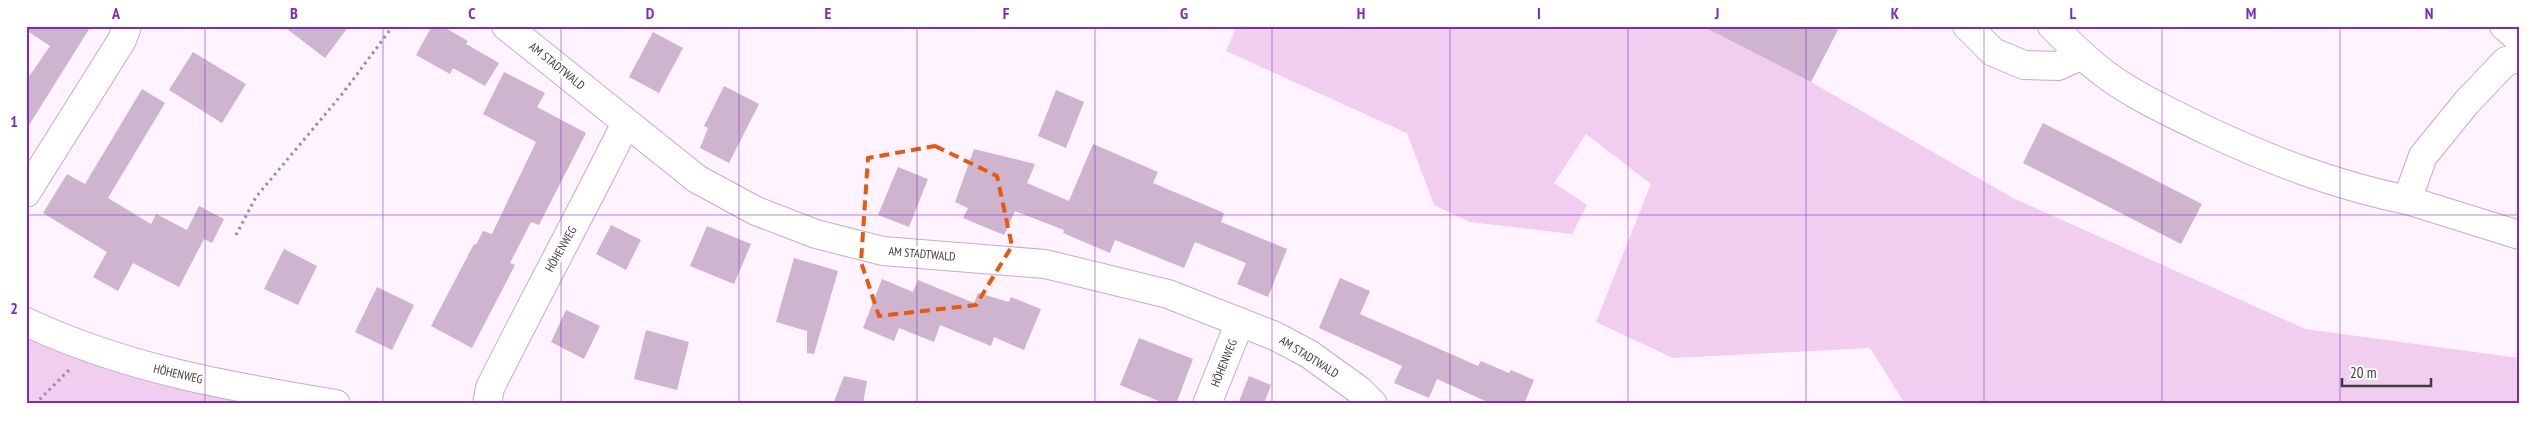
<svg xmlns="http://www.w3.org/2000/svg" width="2545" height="430" font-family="'PT Sans Narrow',sans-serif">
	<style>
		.green { fill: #f1cdf0 }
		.building { fill: #ceb4ce }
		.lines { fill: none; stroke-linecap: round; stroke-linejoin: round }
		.minor-casing { stroke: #c7acc6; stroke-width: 30 }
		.path { stroke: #988d98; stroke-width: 3; stroke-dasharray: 2.5 4; stroke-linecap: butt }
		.minor { stroke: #fff; stroke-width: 28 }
		.marked { fill: none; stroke: #e8590c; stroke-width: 4; stroke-dasharray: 10 6; stroke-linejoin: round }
		.grid { fill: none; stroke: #7b2cbf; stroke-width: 1; stroke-opacity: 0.55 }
		.labels { text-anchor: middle; stroke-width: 4.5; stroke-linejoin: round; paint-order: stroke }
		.street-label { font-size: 12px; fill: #433943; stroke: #fff }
		.neatline { fill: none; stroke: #7b2cbf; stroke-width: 2 }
		.grid-label { font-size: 16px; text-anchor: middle; font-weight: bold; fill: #7b2cbf }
	</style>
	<rect width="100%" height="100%" fill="#fef3fe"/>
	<g class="green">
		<path d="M1237,26H1702L1811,82L2013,198L2305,329L2519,358V404H1905L1870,348L1673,358L1596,322L1651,184L1586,134L1554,183L1587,205L1572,234L1470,222L1434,205L1407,133L1226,51Z"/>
		<path d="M26,322L336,404H26Z"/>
	</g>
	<g class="building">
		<path d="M26,26H91L26,130V81L50,46L26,30Z"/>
		<path d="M283,26H349L325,58Z"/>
		<path d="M432,26H442L468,41L466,44L499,63L485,86L453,68L450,74L416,55Z"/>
		<path d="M1702,26H1840L1811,82Z"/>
		<path d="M653,32L683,48L659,93L629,77Z"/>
		<path d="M193,52L246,84L222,123L169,90Z"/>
		<path d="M504,72L545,93L537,107L586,133L539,225L531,222L510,263L515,265L472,348L431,326L474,244L476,245L483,231L492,234L536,142L483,114Z"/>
		<path d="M724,86L759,104L729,163L700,148L708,128L704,126Z"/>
		<path d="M142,89L165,103L108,198L151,224L156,214L187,230L199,206L224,219L212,243L204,239L179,287L133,263L118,291L93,277L107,252L43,213L67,174L85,184Z"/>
		<path d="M1056,90L1084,102L1066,148L1038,136Z"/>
		<path d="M2043,123L2202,204L2181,244L2023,163Z"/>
		<path d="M1093,144L1158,172L1153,183L1224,213L1221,222L1287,249L1268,297L1237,284L1246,263L1195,242L1184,268L1115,240L1110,253L1063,233L1064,230L1015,211L1004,235L963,218L968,208L955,202L974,149L1035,164L1027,183L1069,201Z"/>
		<path d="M898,167L928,179L909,227L878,215Z"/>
		<path d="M611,225L641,240L626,270L596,254Z"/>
		<path d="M707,226L751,244L734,284L690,266Z"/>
		<path d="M284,249L317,266L298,305L264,289Z"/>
		<path d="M794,258L838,271L814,354L807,353V331L776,322Z"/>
		<path d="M1340,278L1370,291L1360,314L1478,366L1481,361L1509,373L1511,370L1534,380L1524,404H1492L1437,379L1429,398L1394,383L1402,366L1319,328Z"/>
		<path d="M882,279L913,292L918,280L974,303L978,293L1009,302L1011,297L1041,309L1024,350L994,337L991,346L940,325L934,342L899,328L894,341L863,328Z"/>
		<path d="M377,287L414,305L392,350L355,332Z"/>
		<path d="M566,310L600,326L584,359L551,342Z"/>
		<path d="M646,330L689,342L677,390L634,379Z"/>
		<path d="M1139,338L1193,359L1176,404H1166L1120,385Z"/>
		<path d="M844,376L867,381L863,404H833Z"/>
		<path d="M1249,376L1271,385L1264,404H1238Z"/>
	</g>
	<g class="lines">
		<defs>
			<g id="minor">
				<path d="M506,26L697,179L756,211L816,234L883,251L1045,264L1168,294L1275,336L1309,354L1359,390L1373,404"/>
				<path d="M1967,26L1993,52L2024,65L2058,66L2082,55"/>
				<path d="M2052,26C2070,44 2088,62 2109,77C2138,98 2174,114 2206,130C2272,161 2335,185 2407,200L2423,156L2467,102L2506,61L2519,58"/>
				<path d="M2504,26L2519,39"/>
				<path d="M26,193L122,40L127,26"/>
				<path d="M2407,200L2519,235"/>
				<path d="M26,322C127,369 227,386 336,404"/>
				<path d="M487,404L490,388C534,299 582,212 626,123"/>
				<path d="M1207,404L1240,322"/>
			</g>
		</defs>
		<use href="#minor" class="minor-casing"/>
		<g class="path">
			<path d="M236,235L256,197L343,93L393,26"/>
			<path d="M35,404L69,370"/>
		</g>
		<use href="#minor" class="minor"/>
	</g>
	<path class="marked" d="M935,146L997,176L1012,246L976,305L879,316L861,262L868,158Z"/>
	<path class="grid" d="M205,26V404M383,26V404M561,26V404M739,26V404M917,26V404M1095,26V404M1272,26V404M1450,26V404M1628,26V404M1806,26V404M1984,26V404M2162,26V404M2340,26V404M26,215H2519"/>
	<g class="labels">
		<g class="street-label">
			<text transform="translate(557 66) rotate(39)" y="4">AM STADTWALD</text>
			<text transform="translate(561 249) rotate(-60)" y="4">HÖHENWEG</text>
			<text transform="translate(922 254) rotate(5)" y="4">AM STADTWALD</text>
			<text transform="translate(1309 357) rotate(32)" y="4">AM STADTWALD</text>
			<text transform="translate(1224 363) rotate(-68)" y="4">HÖHENWEG</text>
			<text transform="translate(178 374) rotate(13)" y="4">HÖHENWEG</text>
		</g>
	</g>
	<rect width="2545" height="430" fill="none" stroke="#ffffff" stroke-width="55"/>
	<path d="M2342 378v8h89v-8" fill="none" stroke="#433943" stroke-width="2.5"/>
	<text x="2350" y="378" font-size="15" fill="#433943" stroke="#ffffff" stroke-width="4" paint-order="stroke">20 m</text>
	<rect x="28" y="28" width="2490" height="374" class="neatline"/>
	<g class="grid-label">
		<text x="116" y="19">A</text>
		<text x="294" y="19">B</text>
		<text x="472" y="19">C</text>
		<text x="650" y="19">D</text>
		<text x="828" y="19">E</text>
		<text x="1006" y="19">F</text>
		<text x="1184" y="19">G</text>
		<text x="1361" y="19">H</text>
		<text x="1539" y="19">I</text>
		<text x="1717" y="19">J</text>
		<text x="1895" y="19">K</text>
		<text x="2073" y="19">L</text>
		<text x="2251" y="19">M</text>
		<text x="2429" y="19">N</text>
		<text x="14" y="127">1</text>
		<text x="14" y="314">2</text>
	</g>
</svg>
